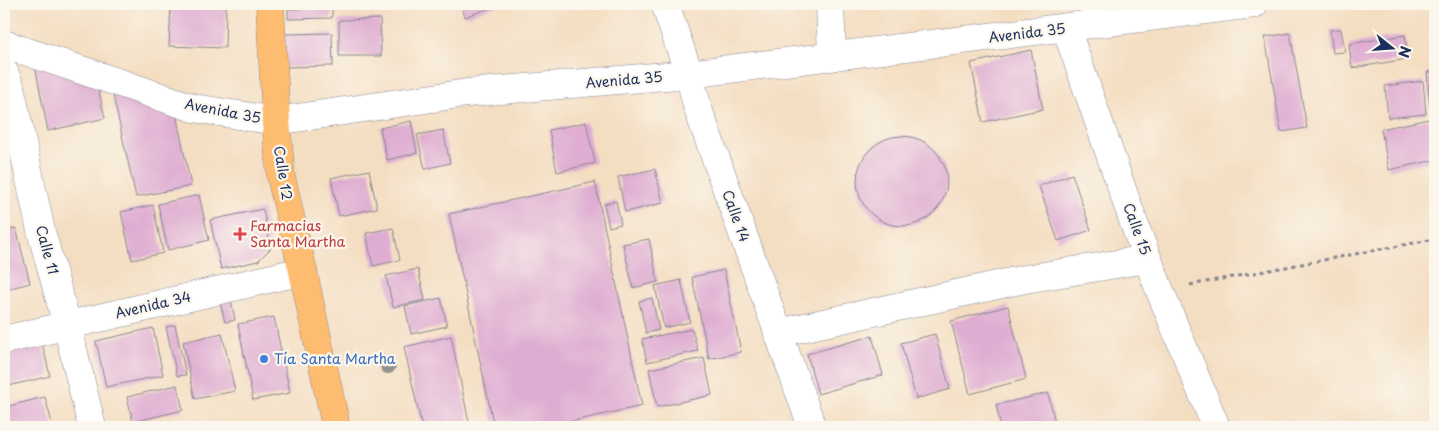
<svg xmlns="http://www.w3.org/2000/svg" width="1439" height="431" font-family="'Playpen Sans',sans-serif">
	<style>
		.building { fill: #dfadd2 }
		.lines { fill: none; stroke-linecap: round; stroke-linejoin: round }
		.minor-casing { stroke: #888690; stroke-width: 29 }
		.major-casing { stroke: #888690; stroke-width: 29 }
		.path { stroke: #888690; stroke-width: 3; stroke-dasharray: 4 4; stroke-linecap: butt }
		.minor { stroke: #fff; stroke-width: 28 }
		.major { stroke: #febc70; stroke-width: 28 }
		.tree { fill: #909490 }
		.health-dot { fill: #e0444e; stroke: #fbf7ec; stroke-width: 2 }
		.shop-dot { fill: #3f7fe0; stroke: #fbf7ec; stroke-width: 2 }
		.labels { text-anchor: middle; stroke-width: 4.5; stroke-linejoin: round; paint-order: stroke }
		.street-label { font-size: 14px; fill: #1b2f5e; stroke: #fbf7ec }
		.health-label { font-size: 14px; fill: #be3a42; stroke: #fbf7ec; text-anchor: start }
		.shop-label { font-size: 14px; fill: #366cbe; stroke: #fbf7ec; text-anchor: start }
	</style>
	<rect width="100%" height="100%" fill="#fbf7ec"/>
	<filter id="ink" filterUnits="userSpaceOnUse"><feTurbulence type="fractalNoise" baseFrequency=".02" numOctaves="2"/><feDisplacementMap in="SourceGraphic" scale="10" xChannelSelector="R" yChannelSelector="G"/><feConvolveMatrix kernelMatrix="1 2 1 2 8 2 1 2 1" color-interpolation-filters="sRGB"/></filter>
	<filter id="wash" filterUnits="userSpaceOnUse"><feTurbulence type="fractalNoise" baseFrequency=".0096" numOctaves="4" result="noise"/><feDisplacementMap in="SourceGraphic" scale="20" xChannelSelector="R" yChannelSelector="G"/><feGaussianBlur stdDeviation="1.12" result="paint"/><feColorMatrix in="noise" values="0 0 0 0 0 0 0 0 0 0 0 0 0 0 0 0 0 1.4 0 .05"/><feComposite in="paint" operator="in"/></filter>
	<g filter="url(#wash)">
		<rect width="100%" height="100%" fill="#f4dec2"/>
		<g id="blocks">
			<g class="building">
				<path d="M171,4L226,6L225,48L169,46Z"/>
				<path d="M461,4H498L499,5L465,17Z"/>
				<path d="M332,8V18L288,19V9Z"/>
				<path d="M380,19L381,56H339V20Z"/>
				<path d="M1341,29L1345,52L1333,53L1330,30Z"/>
				<path d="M332,33L333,66L284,67V34Z"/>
				<path d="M1290,33L1307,128L1281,132L1265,37Z"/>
				<path d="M1405,35L1408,59L1352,68L1349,44Z"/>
				<path d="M1031,50L1043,109L983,122L971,63Z"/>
				<path d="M35,66L97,84L105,118L48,131Z"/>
				<path d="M1427,72H1435V106H1430Z"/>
				<path d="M1423,81L1426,114L1388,118L1385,86Z"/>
				<path d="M112,91L176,114L191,186L136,197Z"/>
				<path d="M1434,118L1435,160L1389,170L1381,129Z"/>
				<path d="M411,121L417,153L387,160L380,128Z"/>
				<path d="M586,122L595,163L557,172L549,130Z"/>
				<path d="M443,130L450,163L425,169L417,135Z"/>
				<circle cx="902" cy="181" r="45"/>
				<path d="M655,169L663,203L625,212L618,177Z"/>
				<path d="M369,170L377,208L339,216L331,178Z"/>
				<path d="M1072,174L1091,230L1058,241L1039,186Z"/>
				<path d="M595,182L642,406L546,427H494L449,214Z"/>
				<path d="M199,195L209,240L168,250L158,204Z"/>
				<path d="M616,201L621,224L609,227L604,204Z"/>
				<path d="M153,205L163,253L132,260L121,212Z"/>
				<path d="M263,209L271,248L258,261L221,269L210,220Z"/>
				<path d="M16,228L30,283L4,290V232Z"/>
				<path d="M393,228L400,260L373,266L366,233Z"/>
				<path d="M649,239L658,282L633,288L623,244Z"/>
				<path d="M418,269L425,300L393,307L386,276Z"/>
				<path d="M724,270L741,352L709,359L692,277Z"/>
				<path d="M681,280L690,322L664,328L655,286Z"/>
				<path d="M229,291L235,320L225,322L218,294Z"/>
				<path d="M441,298L447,326L411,334L405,306Z"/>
				<path d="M652,298L659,330L646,333L639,301Z"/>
				<path d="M1008,306L1026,379L970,394L951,321Z"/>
				<path d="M274,317L290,393L253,400L238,324Z"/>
				<path d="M175,325L186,375L177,376L166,327Z"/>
				<path d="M153,328L163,375L106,387L96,341Z"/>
				<path d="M692,329L698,351L647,362L642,339Z"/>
				<path d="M222,333L235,391L195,399L183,342Z"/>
				<path d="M40,334L50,376L4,387V343Z"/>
				<path d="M935,334L950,389L916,399L901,343Z"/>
				<path d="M451,336L470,427H422L404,347Z"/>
				<path d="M872,336L883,375L818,394L807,354Z"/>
				<path d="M704,358L712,395L657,407L649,369Z"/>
				<path d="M177,385L183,410L133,422L127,397Z"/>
				<path d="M1048,393L1056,427H1001L996,405Z"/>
				<path d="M45,397L53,427H10L5,407Z"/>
			</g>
		</g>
	</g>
	<g filter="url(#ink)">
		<use href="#blocks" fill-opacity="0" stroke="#888690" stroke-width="1"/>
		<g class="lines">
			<defs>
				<g id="minor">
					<path d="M665,4L689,74L698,109L812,427"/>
					<path d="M830,4L832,57"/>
					<path d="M1066,28L1136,229L1160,291L1216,427"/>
					<path d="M4,44L194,108L276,121L467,93L689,74L1254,4"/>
					<path d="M4,72L10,86L41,231L67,325L92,427"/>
					<path d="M778,333L1025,279L1147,259"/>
					<path d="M4,340L303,271"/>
				</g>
				<path id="major" d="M270,4L276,121L281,177L303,271L336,427"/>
			</defs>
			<use href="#minor" class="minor-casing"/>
			<use href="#major" class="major-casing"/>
			<path class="path" d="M1190,285L1435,239"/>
			<use href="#minor" class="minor"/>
			<use href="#major" class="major"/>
		</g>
		<circle class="tree" cx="388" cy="366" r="8"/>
	</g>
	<path class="health-dot" d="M237.5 226.5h5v5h5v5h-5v5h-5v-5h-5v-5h5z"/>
	<circle class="shop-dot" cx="264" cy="359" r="5"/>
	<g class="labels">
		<g class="street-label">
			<text transform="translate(1027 33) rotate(-7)" y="5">Avenida 35</text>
			<text transform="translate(624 80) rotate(-5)" y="5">Avenida 35</text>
			<text transform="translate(223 111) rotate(11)" y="5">Avenida 35</text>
			<text transform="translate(283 173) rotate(81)" y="5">Calle 12</text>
			<text transform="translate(736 216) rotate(70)" y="5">Calle 14</text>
			<text transform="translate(1137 229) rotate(70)" y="5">Calle 15</text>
			<text transform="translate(47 250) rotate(75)" y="5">Calle 11</text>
			<text transform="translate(153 305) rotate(-13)" y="5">Avenida 34</text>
		</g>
		<g class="health-label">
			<text x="250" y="231">Farmacias<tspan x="250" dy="16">Santa Martha</tspan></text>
		</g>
		<g class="shop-label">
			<text x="274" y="364">Tía Santa Martha</text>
		</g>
	</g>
	<rect width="1439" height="431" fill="none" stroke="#fbf7ec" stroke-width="20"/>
	<g transform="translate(1392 48) rotate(107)" stroke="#fbf7ec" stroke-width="4" paint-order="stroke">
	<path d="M0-4L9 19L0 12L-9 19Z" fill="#1b2f5e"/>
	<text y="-8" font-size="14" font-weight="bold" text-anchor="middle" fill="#1b2f5e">N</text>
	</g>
</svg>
